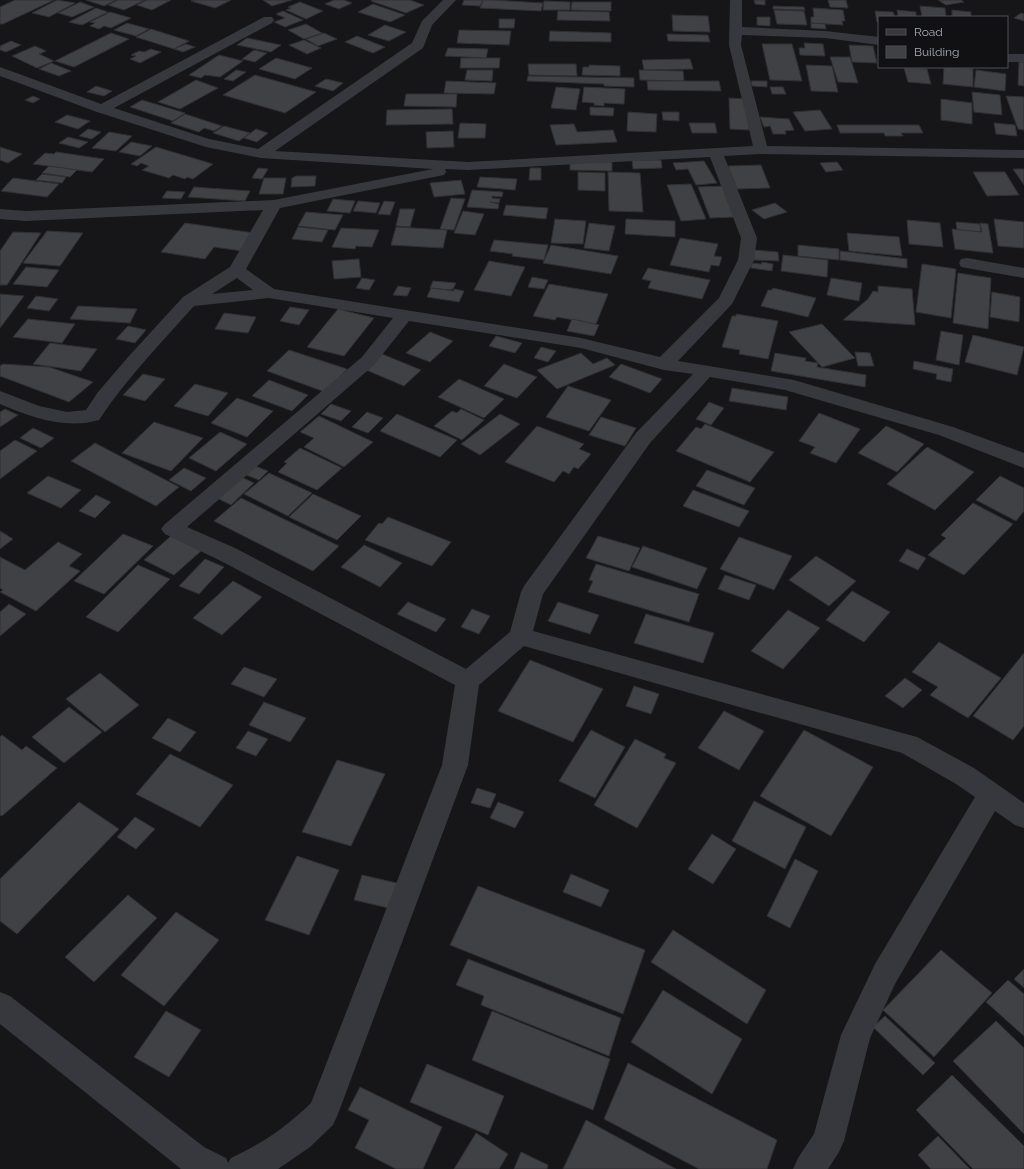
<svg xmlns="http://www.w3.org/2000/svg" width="1024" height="1169" font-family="Raleway,sans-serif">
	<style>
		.building { fill: #404145; stroke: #303034 }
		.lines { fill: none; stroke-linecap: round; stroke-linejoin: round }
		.street { fill: #37383d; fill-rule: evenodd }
	</style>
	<rect width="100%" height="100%" fill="#161618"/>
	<g class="building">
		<path d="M15,0H54L3,24H0V7Z"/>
		<path d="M57,0L75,3L49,17L32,13Z"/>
		<path d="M86,0H116L104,6Z"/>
		<path d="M118,0H145L124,10L108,5Z"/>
		<path d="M147,0H171L152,10L137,5Z"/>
		<path d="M194,0H231L215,8L191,1Z"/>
		<path d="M263,0H292L272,6Z"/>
		<path d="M334,0H344L352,3L339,9L325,4Z"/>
		<path d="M372,0H410L424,5L406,13L371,1Z"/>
		<path d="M464,0H483L480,6L462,5Z"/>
		<path d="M483,0H493L543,3L541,11L480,8Z"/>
		<path d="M754,0H765V5L755,4Z"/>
		<path d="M828,0H846L848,8L830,7Z"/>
		<path d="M938,0H961L964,2L946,5Z"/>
		<path d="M544,1L570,2V10H543Z"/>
		<path d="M80,2L94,7L72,17L58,13Z"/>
		<path d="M300,2L323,11L306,19L286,10L291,8L288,7Z"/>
		<path d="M572,2H611V11L571,10Z"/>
		<path d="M373,4L405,15L390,22L358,12Z"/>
		<path d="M773,6L804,7L805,10L773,9Z"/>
		<path d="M920,6L945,8L946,17H922Z"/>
		<path d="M96,8L108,12L82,25L69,22Z"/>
		<path d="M813,8L843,10L845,21H842L843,25L811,23V17H814Z"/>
		<path d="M774,10L804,11L807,25L777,24Z"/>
		<path d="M897,10L916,12V17H898Z"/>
		<path d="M952,10L971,12V17H952Z"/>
		<path d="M283,11L303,20L285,27L274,22L285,18L276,14Z"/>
		<path d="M558,11L609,12L610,21L557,20Z"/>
		<path d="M875,11L893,12L895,17H879V22H877Z"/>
		<path d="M110,12L131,18L111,28L104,26L99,29L90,26L95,23L90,22Z"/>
		<path d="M1021,13L1024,14V21L1014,18Z"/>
		<path d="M672,15L708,16L710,32L673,31Z"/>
		<path d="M757,17H770V26L757,25Z"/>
		<path d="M499,19H515L514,28H499Z"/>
		<path d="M127,23L149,29L136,36L114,30Z"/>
		<path d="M811,23L825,24L826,29L811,28Z"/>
		<path d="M306,24L322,33L304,39L288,30Z"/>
		<path d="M385,25L406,32L389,41L368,35Z"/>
		<path d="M151,29L189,41L174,49L136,37Z"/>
		<path d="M459,30L511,31L509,45L457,43Z"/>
		<path d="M550,31L611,33V42L549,41Z"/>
		<path d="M111,33L129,39L74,67L55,61Z"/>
		<path d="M324,33L337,39L318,46L306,39Z"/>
		<path d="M667,34L708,35L710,42L668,41Z"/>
		<path d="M357,36L385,47L373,53L345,42Z"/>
		<path d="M247,38L281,45L271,52L237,45Z"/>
		<path d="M304,40L321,48L307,54L289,45Z"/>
		<path d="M11,41L21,45L6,52L0,50V46Z"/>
		<path d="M804,43L823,44L825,56L800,55L799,48H805Z"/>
		<path d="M186,44L195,47L183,52L174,49Z"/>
		<path d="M762,44H792L802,81L770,80Z"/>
		<path d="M849,45L873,46L877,63L852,62Z"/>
		<path d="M35,46L46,51L39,54L54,61L37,68L12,56Z"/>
		<path d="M448,48L488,49L486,58L445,56Z"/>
		<path d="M151,49L161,52L140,63L130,59L136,56L131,55L139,51L144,52Z"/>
		<path d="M254,50L267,53L255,62L242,59Z"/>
		<path d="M219,55L243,61L220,77L205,75L201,78L189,75Z"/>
		<path d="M830,57H850L858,83L838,82Z"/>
		<path d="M276,58L312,68L295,79L259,69Z"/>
		<path d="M461,58H500L499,68H460Z"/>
		<path d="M690,59L693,69L644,70L642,60Z"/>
		<path d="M1019,62H1024V86L1018,85Z"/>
		<path d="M51,63L71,71L59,76L39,69Z"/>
		<path d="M528,64H576L577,76L529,75Z"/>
		<path d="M589,65L620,66V76L582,75L583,67H589Z"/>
		<path d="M806,65L832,66L838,92L811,91Z"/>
		<path d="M944,67L973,69V87L943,84Z"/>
		<path d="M904,68L927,69L931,84L908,82Z"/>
		<path d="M236,70L246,72L233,81L224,79Z"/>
		<path d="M467,70H493L492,81L465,80Z"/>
		<path d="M639,70L683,71L684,81L640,80Z"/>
		<path d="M976,70L1006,74L1005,91L974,87Z"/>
		<path d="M255,75L316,92L285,113L223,95Z"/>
		<path d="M528,76L634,78V87L604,86V84L527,81Z"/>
		<path d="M326,79L343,83L333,91L315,86Z"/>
		<path d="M196,80L218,88L180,109L158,102Z"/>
		<path d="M446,81L496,83L494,94L444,93Z"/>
		<path d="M647,81H719L721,91L648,90Z"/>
		<path d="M751,81H767V87L752,86Z"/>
		<path d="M96,86L112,91L104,96L87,92Z"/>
		<path d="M556,87L580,89L576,110L551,108Z"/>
		<path d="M584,87L625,89L624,104L604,103V106L594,105V103L582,102Z"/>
		<path d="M770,87H783L786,94H772Z"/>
		<path d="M972,92L1000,95L1002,115L974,112Z"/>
		<path d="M406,94H457L456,107L404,106Z"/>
		<path d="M33,96L40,99L33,103L25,100Z"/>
		<path d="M1006,96L1024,97V130L1018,129Z"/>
		<path d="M729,98L747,99L749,130L730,129Z"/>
		<path d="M941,99L972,103V124L941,120Z"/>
		<path d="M142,100L185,113L173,121L130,107Z"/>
		<path d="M590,107L614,108L613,116L590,115Z"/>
		<path d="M452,109L453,124L386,125L387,110Z"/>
		<path d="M820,110L832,129L805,131L793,112Z"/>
		<path d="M628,112L657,114L656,132L627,131Z"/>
		<path d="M662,112H679V121L663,120Z"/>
		<path d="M185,114L222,126L214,131L204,128L199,132L171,123Z"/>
		<path d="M67,115L90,121L78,129L55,122Z"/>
		<path d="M760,117L789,119L794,130L785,131L786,134H773L770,126L764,127Z"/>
		<path d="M460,123L486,124L485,138H458Z"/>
		<path d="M689,123H715L717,133H692Z"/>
		<path d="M994,123L1015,125L1017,136L996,134Z"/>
		<path d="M574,124L577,132L613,130L617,142L556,145L550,125Z"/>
		<path d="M837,125H919L923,133H901L903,136H885L884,133H840Z"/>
		<path d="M224,126L250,133L239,141L213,133Z"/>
		<path d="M88,129L101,132L92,139L79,136Z"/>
		<path d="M256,129L268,133L257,142L244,138Z"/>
		<path d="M453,131L454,147L427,148L426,132Z"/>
		<path d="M109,132L132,136L116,151L92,148Z"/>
		<path d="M68,137L88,142L79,148L59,143Z"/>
		<path d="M131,142L152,146L140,156L119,152Z"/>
		<path d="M0,147L22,154L8,163L0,160Z"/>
		<path d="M156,147L213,164L193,179L187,177L185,179L173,175L169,178L142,170L149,166L141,163L137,166L131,164Z"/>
		<path d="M56,152L104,159L92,172L33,164L45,153L54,154Z"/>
		<path d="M632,160H661L662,168L633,169Z"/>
		<path d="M570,161L612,162V171L570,170Z"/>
		<path d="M704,161L717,183L696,185L688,169L676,170L673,163Z"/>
		<path d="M837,162L843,170L826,172L820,163Z"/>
		<path d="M761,165L770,188L737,189L728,166Z"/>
		<path d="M49,166L77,170L70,177L42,173Z"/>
		<path d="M258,168L268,169L262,179L252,178Z"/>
		<path d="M530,168H541V180H529Z"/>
		<path d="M1013,169H1024V185Z"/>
		<path d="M578,172L605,173V191L578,190Z"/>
		<path d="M608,172L640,173L643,212L609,211Z"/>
		<path d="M973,172H1005L1019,195L987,196Z"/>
		<path d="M42,174L66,177L62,183L36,180Z"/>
		<path d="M296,176H316L315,186L291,187L292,178Z"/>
		<path d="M480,177L517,179L515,190L477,187Z"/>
		<path d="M13,178L59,184L47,197L1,191Z"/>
		<path d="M264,178H286L283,194H259Z"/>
		<path d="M461,180L465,194L434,197L430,183Z"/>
		<path d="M691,184L706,219L681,221L667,185Z"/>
		<path d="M725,186L737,217L710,218L698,187Z"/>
		<path d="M194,187L250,191L245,201L188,197Z"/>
		<path d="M472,190L503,192L502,197L492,196V198L500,199L499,203L490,202L499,204L498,209L467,207Z"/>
		<path d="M167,191L185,192L181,199L162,198Z"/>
		<path d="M451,198L465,199L454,230L440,229Z"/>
		<path d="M333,199L355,201L350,213L327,211Z"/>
		<path d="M358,201L380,203L376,213L353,211Z"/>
		<path d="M384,201L395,202L390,215L378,214Z"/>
		<path d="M775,203L787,212L764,219L752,210Z"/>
		<path d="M506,205L548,208L546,219L503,215Z"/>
		<path d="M400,209H415L410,227L396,226Z"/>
		<path d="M463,211L484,214L475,235L454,233Z"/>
		<path d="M306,212L343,215L335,230L298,226Z"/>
		<path d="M555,219L586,221L583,244L551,243Z"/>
		<path d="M626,219L675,221V237L625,234Z"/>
		<path d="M994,219L1024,222V248L998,246Z"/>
		<path d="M907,220L940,223L943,247L909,244Z"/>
		<path d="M956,222L980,224L981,232L957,230Z"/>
		<path d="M185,223L254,233L242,251L214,247L205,259L161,252Z"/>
		<path d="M589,223L615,226L609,251L584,248Z"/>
		<path d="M980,223L988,224L993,253L955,249L952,229L982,232Z"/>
		<path d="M298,227L328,230L322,242L292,239Z"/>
		<path d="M396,227L447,230L443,248L391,245Z"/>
		<path d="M341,228L379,230L372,247L356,246L355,249L332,247Z"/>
		<path d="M47,231L83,233L60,266L23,263Z"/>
		<path d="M13,232L41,233L7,285H0V251Z"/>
		<path d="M847,233L899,237L902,256L849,251Z"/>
		<path d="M680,238L718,244L714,256L722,257L719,266L711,265L709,272L670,265Z"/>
		<path d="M494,240L548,245L544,260L512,256L513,254L490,251Z"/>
		<path d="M551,245L618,256L611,274L543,263Z"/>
		<path d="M798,245L839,249V260L798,256Z"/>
		<path d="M754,250L778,252L779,261L754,260Z"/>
		<path d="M840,251L907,259V268L840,260Z"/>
		<path d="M783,255L828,260L827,277L781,271Z"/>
		<path d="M359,259L361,277L334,279L332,261Z"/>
		<path d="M489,261L525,267L511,296L474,290Z"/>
		<path d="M762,262L773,264L772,271L751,268L752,263L761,264Z"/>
		<path d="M922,264L956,269L951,318L916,312Z"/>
		<path d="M26,267L59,270L47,287L13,284Z"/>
		<path d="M648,268L710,280L702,299L648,288L651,281L642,279Z"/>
		<path d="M958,273L991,278L988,329L953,323Z"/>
		<path d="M532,277L548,280L544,289L528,287Z"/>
		<path d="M362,278L375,280L369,290L356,288Z"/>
		<path d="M831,278L862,283L859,301L827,295Z"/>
		<path d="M433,281L456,283L453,289H451L450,290L430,288Z"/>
		<path d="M549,284L608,294L596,324L557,317L555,320L533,316Z"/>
		<path d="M398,286L411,288L407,296L393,295Z"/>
		<path d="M878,286L912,289L915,325L843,320L868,299L873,291L878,292Z"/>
		<path d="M431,288L454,291V289L464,291L459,302L427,297Z"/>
		<path d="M773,288L816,298L808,317L761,306L768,290H772Z"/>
		<path d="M992,292L1020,297L1019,322L990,317Z"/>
		<path d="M0,294L24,296L0,328Z"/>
		<path d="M36,296L58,299L49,311L27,308Z"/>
		<path d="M78,306L137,309L130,323L70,319Z"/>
		<path d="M290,307L309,310L299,325L280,321Z"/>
		<path d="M338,309L374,318L344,356L307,347Z"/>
		<path d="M224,313L256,317L248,333L215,329Z"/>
		<path d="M736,314L778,321L768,359L739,354L740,350L722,347L732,316H736Z"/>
		<path d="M28,319L75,324L62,343L13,337Z"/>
		<path d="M572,319L599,325L594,336L567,331Z"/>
		<path d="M822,324L855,358L822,367L789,332Z"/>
		<path d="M128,326L146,330L135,343L116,339Z"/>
		<path d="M941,331L963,335L959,365L936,360Z"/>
		<path d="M430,332L453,341L430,362L406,353Z"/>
		<path d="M973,335L1024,347L1017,375L965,362Z"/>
		<path d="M496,336L522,343L515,353L489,346Z"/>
		<path d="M50,343L97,349L81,371L33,364Z"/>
		<path d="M541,347L556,351L548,362L534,358Z"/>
		<path d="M289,350L347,369L325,392L267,371Z"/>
		<path d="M855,352L870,353L874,366H858Z"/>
		<path d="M581,353L593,364L607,358L615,365L557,389L537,370Z"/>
		<path d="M775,353L806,358L805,361L818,363L817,367L866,375L865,387L771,371Z"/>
		<path d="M382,354L421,370L404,386L364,369Z"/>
		<path d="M914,361L953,369L951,382L936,379L937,374L913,369Z"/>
		<path d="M3,364L49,367L93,382L69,402L0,376V366Z"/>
		<path d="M504,364L537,377L517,398L484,386Z"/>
		<path d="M621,364L662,379L650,393L609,377Z"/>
		<path d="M143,374L165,379L145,401L123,395Z"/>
		<path d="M459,379L504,399L484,418L438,397Z"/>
		<path d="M269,380L308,395L292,411L252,396Z"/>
		<path d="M195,384L228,393L208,416L174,406Z"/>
		<path d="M568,386L611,400L589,431L546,417Z"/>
		<path d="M732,388L788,397L786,410L729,401Z"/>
		<path d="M237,398L273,411L247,437L211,423Z"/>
		<path d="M709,402L724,408L711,425L696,419Z"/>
		<path d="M331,404L351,411L341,421L321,414Z"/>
		<path d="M5,409L18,415L0,427V412Z"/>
		<path d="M461,409L484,420L462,440L434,426L452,411L457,413Z"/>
		<path d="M367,412L383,418L368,433L352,427Z"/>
		<path d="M819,413L860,429L836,463L810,453L815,447L799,441Z"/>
		<path d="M397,414L457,440L440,457L380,431Z"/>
		<path d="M500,414L520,424L480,455L461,444Z"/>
		<path d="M319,416L373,442L344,467L304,447L314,438L300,432Z"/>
		<path d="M601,417L636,428L625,446L589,435Z"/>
		<path d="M154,422L203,438L171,471L122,453Z"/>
		<path d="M705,424L774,452L750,482L676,451L696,427L701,429Z"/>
		<path d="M537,426L584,444L579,449L591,454L578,469L574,467L569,474L563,471L554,482L505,462Z"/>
		<path d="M886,426L924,444L897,472L858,453Z"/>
		<path d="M33,428L54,438L41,448L20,438Z"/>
		<path d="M220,432L247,444L216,471L189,458Z"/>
		<path d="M15,440L37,451L0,479V451Z"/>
		<path d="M95,443L179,487L156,506L71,461Z"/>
		<path d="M927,447L974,472L935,510L887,484Z"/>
		<path d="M300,448L342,468L317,490L278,472L287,463L284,462Z"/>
		<path d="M250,464L268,471L259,480L241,473Z"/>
		<path d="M184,468L206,478L191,491L169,480Z"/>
		<path d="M707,470L755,488L744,505L696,486Z"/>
		<path d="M269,473L312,493L288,516L244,494Z"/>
		<path d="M237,475L254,483L231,505L213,496Z"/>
		<path d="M48,476L81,490L61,508L27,493Z"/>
		<path d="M1000,476L1024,488V511L1016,521L976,500Z"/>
		<path d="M693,490L749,511L739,527L683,506Z"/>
		<path d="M313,494L361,516L337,540L289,517Z"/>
		<path d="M96,495L111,502L95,518L79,511Z"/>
		<path d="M241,498L339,546L313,571L214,521Z"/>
		<path d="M973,503L1013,524L964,575L928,555L946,538L941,535Z"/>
		<path d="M388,517L451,542L432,566L365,540L379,523L382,524Z"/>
		<path d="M0,531L13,539L0,549Z"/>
		<path d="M123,534L153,546L104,594L74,581Z"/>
		<path d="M171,536L201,551L174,575L144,560Z"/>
		<path d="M598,536L640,548L629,571L586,558Z"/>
		<path d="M739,537L792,556L774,590L720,569Z"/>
		<path d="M58,542L82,554L69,566L80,571L36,611L0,592L3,590L0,588V557L25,570Z"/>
		<path d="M364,545L402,563L380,587L341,567Z"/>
		<path d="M643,546L707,568L697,589L632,567Z"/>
		<path d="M907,549L926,558L918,570L899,561Z"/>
		<path d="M816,556L856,581L829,606L789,580Z"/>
		<path d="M205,559L224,567L199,594L179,586Z"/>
		<path d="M596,564L699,594L689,622L588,592L593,581L589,580Z"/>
		<path d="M138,565L170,579L118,632L86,617Z"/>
		<path d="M725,575L756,585L749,600L718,589Z"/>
		<path d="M233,581L262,597L222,635L193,618Z"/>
		<path d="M852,591L890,612L864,642L826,620Z"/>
		<path d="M408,602L446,619L436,632L397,614Z"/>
		<path d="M558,602L599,615L590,634L548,621Z"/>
		<path d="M9,604L26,614L0,636V612Z"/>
		<path d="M472,609L490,616L479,634L461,627Z"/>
		<path d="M788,610L820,628L783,669L751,651Z"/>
		<path d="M646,614L714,633L703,663L634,643Z"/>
		<path d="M939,642L1001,678L968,718L930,695L938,687L912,672Z"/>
		<path d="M1024,653V726L1013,740L973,716Z"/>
		<path d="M530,660L603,689L573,742L498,711Z"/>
		<path d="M244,667L277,679L264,697L231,684Z"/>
		<path d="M100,673L139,705L105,732L66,699Z"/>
		<path d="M905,678L922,690L903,708L885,696Z"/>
		<path d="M634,686L659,694L651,714L626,706Z"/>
		<path d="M264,702L306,718L290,742L249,725Z"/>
		<path d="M69,707L102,732L64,763L32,737Z"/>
		<path d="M724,711L764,731L739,770L698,748Z"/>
		<path d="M168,718L196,732L180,752L152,738Z"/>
		<path d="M591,730L625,747L595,798L559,781Z"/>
		<path d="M804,730L873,767L831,836L760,796Z"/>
		<path d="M248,731L268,739L256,756L236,748Z"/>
		<path d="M2,735L22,750L26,746L57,768L2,816L0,815V737Z"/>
		<path d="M635,739L666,754L664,758L676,763L637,828L594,805Z"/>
		<path d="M170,754L233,785L200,827L136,794Z"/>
		<path d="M337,760L385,774L351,846L302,832Z"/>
		<path d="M477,788L496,794L490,808L471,803Z"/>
		<path d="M754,801L806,827L785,869L732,841Z"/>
		<path d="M79,802L119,829L17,934L0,921V879Z"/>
		<path d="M498,802L524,812L515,828L490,818Z"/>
		<path d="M135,817L155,829L136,849L117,837Z"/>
		<path d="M712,834L736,849L713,884L688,869Z"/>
		<path d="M297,856L339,870L309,935L265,920Z"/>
		<path d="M795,859L818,871L790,928L767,916Z"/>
		<path d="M571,874L609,890L601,907L563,892Z"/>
		<path d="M362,875L401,884L393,909L354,900Z"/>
		<path d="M478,886L645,950L623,1014L450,945Z"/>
		<path d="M128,895L157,918L94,982L65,957Z"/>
		<path d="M176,912L219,940L164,1006L121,975Z"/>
		<path d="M673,930L766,990L747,1024L651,962Z"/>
		<path d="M941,950L992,993L934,1057L883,1010Z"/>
		<path d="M468,959L621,1018L609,1056L481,1005L484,996L456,985Z"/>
		<path d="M1024,969V988L1014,979Z"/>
		<path d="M1008,980L1024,994V1036L986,1002Z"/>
		<path d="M663,990L742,1039L712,1094L631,1042Z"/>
		<path d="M166,1011L201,1030L169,1077L134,1057Z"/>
		<path d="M492,1011L610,1059L593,1110L472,1060Z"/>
		<path d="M885,1016L935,1063L923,1075L873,1027Z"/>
		<path d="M996,1021L1024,1048V1134L953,1061Z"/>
		<path d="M628,1063L777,1140L767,1169H699L604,1119Z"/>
		<path d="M427,1064L504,1096L488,1135L410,1102Z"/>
		<path d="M952,1075L1024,1146V1169H973L916,1110Z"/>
		<path d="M360,1087L442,1127L423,1169H396L355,1148L369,1120L348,1110Z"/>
		<path d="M586,1120L676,1169H563Z"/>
		<path d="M476,1133L508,1154L499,1169H454Z"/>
		<path d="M938,1136L970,1169H931L918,1155Z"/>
		<path d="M521,1152L548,1165L547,1169H514Z"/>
	</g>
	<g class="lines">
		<g class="street">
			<path d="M443,0H456L432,25L423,48L275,151L468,162L753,146L729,45L730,0H742V27L825,31L879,37V45L825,38L742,35L741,45L767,146L1024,150V158L761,154L724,156L757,238L754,260L732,304L678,361L794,380L953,427L1024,453V468L939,435L785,390L710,377L650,443L543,594L533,631L917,737L974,768L1024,803V828L1015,825L995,811L895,984L870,1038L844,1141L839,1152L828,1169H793L798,1158L814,1134L841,1035L875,964L975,797L956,784L902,753L524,646L479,685L468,765L338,1114L333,1125L310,1147L278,1169H181L0,1024V992L10,996L204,1147L226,1158L228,1163L231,1158C264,1142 284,1129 311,1103L442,765L455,685L219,560L165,534L161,529L165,524L362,357L393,318L269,298L194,306C161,343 126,379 99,420C65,430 31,417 0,404V391L39,406L67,412L86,410L98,392L129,356L183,297L230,267L263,210L26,221L0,219V209L26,211L274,200L433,169L261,158L206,147L97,112L0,76V67L101,104L264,17H272L274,20L272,23L114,108L209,139L258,149L412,43L422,21ZM710,157L741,238L738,260L719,298L660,357L581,338L274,289L246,269L280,208L439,176L444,175L446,172L445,169L468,170ZM237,278L253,290L212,294ZM409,321L581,348L664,370L693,374L636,433L524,586L521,592L510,632L466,669L235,548L187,527L374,365Z"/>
			<rect x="1007" y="54" width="17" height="8"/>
			<path d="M967,258L1024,268V278L961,267L959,263L961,259Z"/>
		</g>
	</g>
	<rect x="878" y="16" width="130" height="52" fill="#111113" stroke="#4d4f55"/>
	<rect x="886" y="29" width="20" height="6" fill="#37383d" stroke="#4d4f55"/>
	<text x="914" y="36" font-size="12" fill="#a8adb8">Road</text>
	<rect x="886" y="46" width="20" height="12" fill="#404145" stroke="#4d4f55"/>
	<text x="914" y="56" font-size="12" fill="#a8adb8">Building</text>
</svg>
